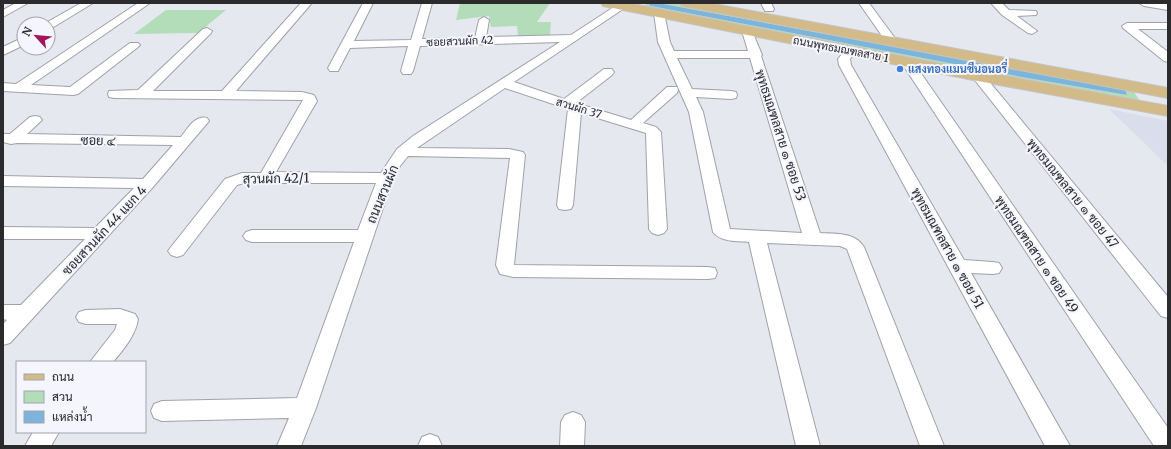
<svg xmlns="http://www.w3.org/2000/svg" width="1171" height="449" font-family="Merriweather,Sarabun,serif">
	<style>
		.built { fill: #daddec }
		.green { fill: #b2ddb8 }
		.water { fill: #7cb4dc }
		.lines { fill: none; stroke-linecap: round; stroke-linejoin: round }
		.minor-casing { stroke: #a0a1a9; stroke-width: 2 }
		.major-casing { stroke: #c4c4c4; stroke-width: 2 }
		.minor { fill: #fff; fill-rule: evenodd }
		.major { fill: #d2bb88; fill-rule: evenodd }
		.shop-dot { fill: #3f7fe0; stroke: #f4f5fd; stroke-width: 1.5 }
		.labels { text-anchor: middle; stroke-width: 4; stroke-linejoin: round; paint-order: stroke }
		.far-street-label { font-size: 11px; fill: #2b2b2e; stroke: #f4f5fd }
		.far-shop-label { font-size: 11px; font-weight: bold; fill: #366cbe; stroke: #f4f5fd; text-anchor: start }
		.street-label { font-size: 13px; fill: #2b2b2e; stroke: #f4f5fd }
	</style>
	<rect width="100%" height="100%" fill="#e6e8f0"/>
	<path class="built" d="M1109,109L1168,121V166Z"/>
	<g class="green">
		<path d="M460,3H550L537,22H551L550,35L518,37L517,26L491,27L489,16L456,20Z"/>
		<path d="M650,3L651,6L1027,78L1127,95L1125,89L658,3H675L1138,89L1134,92L1140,101L646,8L645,4Z"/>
		<path d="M166,10H226L198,33L134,34Z"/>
	</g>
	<path class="water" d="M650,3H658L1125,89L1127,95L1027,78L651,6L649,5Z"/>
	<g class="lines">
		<defs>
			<g id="minor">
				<path d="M16,3H28L3,17V10Z"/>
				<path d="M81,3H93L52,28L48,29V24H44Z"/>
				<path d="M138,3H150L31,85L70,87L130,43H138L140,45L138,47L78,94L73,95L3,91V83L16,84Z"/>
				<path d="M301,3L311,4L236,91L302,92L314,95L317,101L276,172L381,173L397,149L413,136L560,42L420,46L413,71L411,74H403L401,71L408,46L350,48L338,71H330L328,68L363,3H373L354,41L411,40L422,3H432L422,39L475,38L479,20L484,17L489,20L486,37L571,35L620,3H632L514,82L564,99L604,69H612L614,72L612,75L576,103L631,120L667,87H677L678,90L677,93L643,123L656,127L661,132L667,229L664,233L658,235L652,233L649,229L646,133L581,113L573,205L571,209L565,210L559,209L557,205L568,109L505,88L417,148L509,149L523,152L525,155L514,265L708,267L715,268L717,273L715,278L708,279L513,277L500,274L496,265L510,158L408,156L400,166L390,187L316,408L301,446H277L289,418L162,421L154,418L151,411L154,404L162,401L297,398L354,242H252L246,240L243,236L246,232L252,230H358L376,183H244L237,185L183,255L177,257L171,255L168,251L171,247L225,179L242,173H261L303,100L114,98L109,97L108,94L109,91L138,90L203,29L207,28L212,31L211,33L153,91H222Z"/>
				<path d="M761,3H771L774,9L773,11H765Z"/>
				<path d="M859,3H869L897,41L895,43H887Z"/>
				<path d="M991,3H1002L1009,10L1036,11L1037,13L1036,15L1017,16L1037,31L1032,34L1028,33L1002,15Z"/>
				<path d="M1139,3L1168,4V10L1144,6Z"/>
				<path d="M659,10L664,13L670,42L674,51H748L742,31L747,28L752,31L762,55L761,56L820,233C835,234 855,232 864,247L944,446H920L847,249L840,246L767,243L820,446H796L749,242C738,241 720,242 713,232L689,112L658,42L654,13ZM677,58H750L802,233L730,229L703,112L696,97L731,99L736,98L737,95L736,92L731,91L692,89Z"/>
				<path d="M1127,23H1168V29H1138L1168,52V62L1164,61L1123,28L1122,26Z"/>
				<path d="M24,37V45L3,55V47Z"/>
				<path d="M850,48L854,49L856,51L850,59L851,65L964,260L993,262L999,263L1002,268L999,273L993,274L971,273L1070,446H1045L839,65L838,59L846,49Z"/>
				<path d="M907,58L911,59L1168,428V446H1154L901,62L903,59Z"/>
				<path d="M978,72L982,73L1168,297V318L1161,316L974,79L972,76L974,73Z"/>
				<path d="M35,116L40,117L42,120L27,134L181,137C188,128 195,115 207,118L209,121L153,187L33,318L10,343L3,345V324L7,320L3,319V305H21L85,239H3V227L95,228L134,188L3,186V176L143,179L173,145L17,143L11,144L3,142V134H10L30,117Z"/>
				<path d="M120,309L135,314L138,319C136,335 123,350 113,362H90L115,330L117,324H86L79,322L76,317L79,312L86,310Z"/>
				<path d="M573,412L581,415L585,422L584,446H560L561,422L565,415Z"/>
				<path d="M33,432H59L51,446H25Z"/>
				<path d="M430,434L438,437L442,446H418L422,437Z"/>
			</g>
			<g id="major">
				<path d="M601,3H628L978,71L1168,106V116L978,81L603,6Z"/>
				<path d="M680,3H708L1168,88V98L687,7L682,6Z"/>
			</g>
		</defs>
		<use href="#minor" class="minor-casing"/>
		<use href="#major" class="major-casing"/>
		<use href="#minor" class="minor"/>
		<use href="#major" class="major"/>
	</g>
	<circle class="shop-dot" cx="900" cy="69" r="4"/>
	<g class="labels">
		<g class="far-street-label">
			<text transform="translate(460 41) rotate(-2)" y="4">ซอยสวนผัก 42</text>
			<text transform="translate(841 49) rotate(11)" y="4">ถนนพุทธมณฑลสาย 1</text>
			<text transform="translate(579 108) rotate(17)" y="4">สวนผัก 37</text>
		</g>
		<g class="far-shop-label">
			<text x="908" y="73">แสงทองแมนชีนอนอรี่</text>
		</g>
		<g class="street-label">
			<text transform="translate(781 135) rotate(72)" y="5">พุทธมณฑลสาย ๑ ซอย 53</text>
			<text transform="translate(98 140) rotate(1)" y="5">ซอย ๔</text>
			<text transform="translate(276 178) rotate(-1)" y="5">สุวนผัก 42/1</text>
			<text transform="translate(1073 193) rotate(51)" y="5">พุทธมณฑลสาย ๑ ซอย 47</text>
			<text transform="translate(382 194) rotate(-67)" y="5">ถนนสวนผัก</text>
			<text transform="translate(104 230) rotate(-47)" y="5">ซอยสวนผัก 44 แยก 4</text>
			<text transform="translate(948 248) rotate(61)" y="5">พุทธมณฑลสาย ๑ ซอย 51</text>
			<text transform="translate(1037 254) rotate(56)" y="5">พุทธมณฑลสาย ๑ ซอย 49</text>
		</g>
	</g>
	<rect width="1171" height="449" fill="none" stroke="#2b2b2e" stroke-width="8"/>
	<rect x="16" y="361" width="130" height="72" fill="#f4f5fd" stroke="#a4a4aa"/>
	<rect x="24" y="374" width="20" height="6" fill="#d2bb88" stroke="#a4a4aa"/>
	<text x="52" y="381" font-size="12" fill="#2b2b2e">ถนน</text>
	<rect x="24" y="391" width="20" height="12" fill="#b2ddb8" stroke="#a4a4aa"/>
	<text x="52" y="401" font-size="12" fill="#2b2b2e">สวน</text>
	<rect x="24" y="411" width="20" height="12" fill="#7cb4dc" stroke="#a4a4aa"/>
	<text x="52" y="421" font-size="12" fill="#2b2b2e">แหล่งน้ำ</text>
	<g transform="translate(36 36) rotate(297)"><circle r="19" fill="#f4f5fd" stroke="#a4a4aa"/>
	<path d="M0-3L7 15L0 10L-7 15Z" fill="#a3155b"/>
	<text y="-6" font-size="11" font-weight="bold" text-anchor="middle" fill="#2b2b2e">N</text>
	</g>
</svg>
